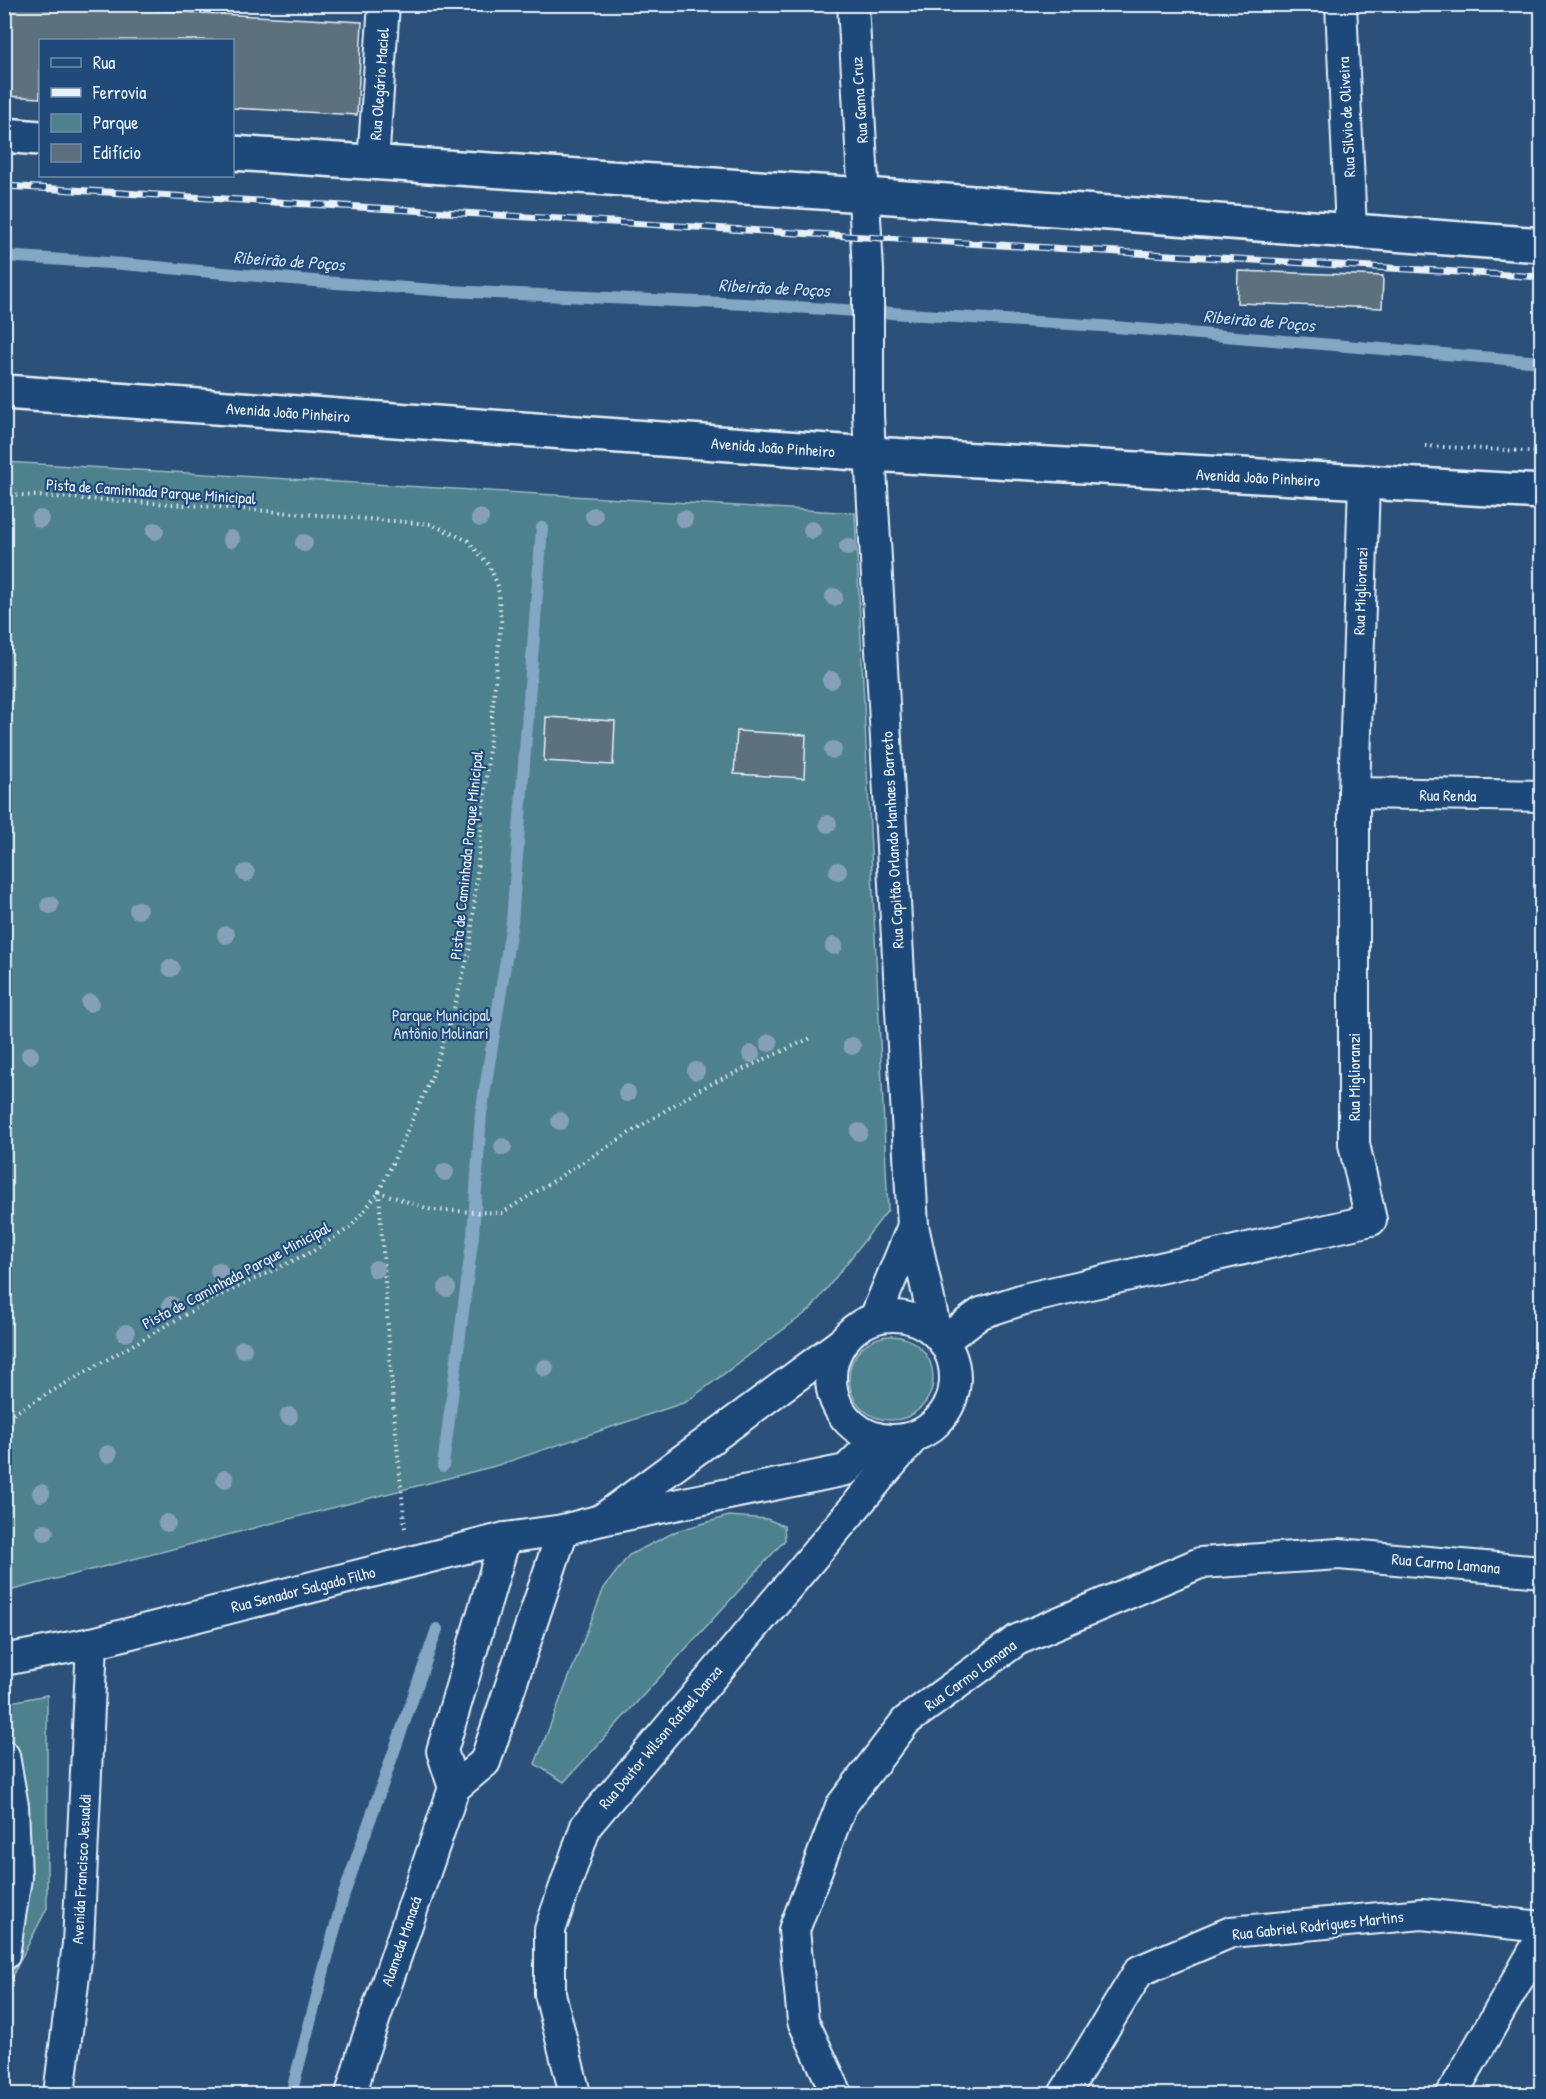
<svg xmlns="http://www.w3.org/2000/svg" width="1546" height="2099" font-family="'Patrick Hand',sans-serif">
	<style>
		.green { fill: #4e818d; stroke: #9bb9c2; stroke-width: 1.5 }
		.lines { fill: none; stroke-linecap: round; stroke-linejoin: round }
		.stream { stroke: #84a7c3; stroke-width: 12 }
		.building { fill: #5d6f7e; stroke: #e8f1f8; stroke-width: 1.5 }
		.minor-casing { stroke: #e8f1f8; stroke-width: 34 }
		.primary-casing { stroke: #e8f1f8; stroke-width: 38 }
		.path { stroke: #e8f1f8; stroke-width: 4; stroke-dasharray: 1.5 4.5; stroke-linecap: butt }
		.minor { stroke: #1f4a7a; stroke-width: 30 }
		.primary { stroke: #1f4a7a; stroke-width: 33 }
		.rail-casing { stroke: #e8f1f8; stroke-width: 7 }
		.rail { stroke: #1f4a7a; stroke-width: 4.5; stroke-dasharray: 14; stroke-linecap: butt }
		.tree { fill: #86a0b7 }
		.labels { text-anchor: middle; stroke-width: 4.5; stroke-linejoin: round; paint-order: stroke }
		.street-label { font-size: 16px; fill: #e8f1f8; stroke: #1f4a7a }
		.park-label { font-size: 16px; fill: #d1e0e8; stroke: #1f4a7a }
		.water-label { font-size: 18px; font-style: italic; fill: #cfdeeb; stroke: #1f4a7a }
	</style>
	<rect width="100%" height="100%" fill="#2b517b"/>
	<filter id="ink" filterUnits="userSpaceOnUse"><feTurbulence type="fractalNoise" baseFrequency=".0167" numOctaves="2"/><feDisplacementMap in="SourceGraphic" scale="12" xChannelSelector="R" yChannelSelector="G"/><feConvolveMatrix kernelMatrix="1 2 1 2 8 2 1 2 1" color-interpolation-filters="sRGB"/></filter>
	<g filter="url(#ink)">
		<g class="green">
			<path d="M5,462L855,513L888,1210L811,1309L686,1402L495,1466L5,1592Z"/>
			<circle cx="891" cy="1378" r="42"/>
			<path d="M729,1516L767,1519L784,1526L785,1540L564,1782L535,1764L604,1588L629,1555L677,1531Z"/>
			<path d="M47,1695V1908L5,1990V1703Z"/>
		</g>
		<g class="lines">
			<g class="stream">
				<path d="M4,256L123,264L336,283L449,291L745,304L1102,326L1542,362"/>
				<path d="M443,1466L473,1235L481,1114L512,922L542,528"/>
				<path d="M291,2094L344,1894L437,1629"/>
			</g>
		</g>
		<g class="building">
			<path d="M4,4H43L362,22L357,115L232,108V40H40V98L4,96Z"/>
			<path d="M1238,271L1383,276L1382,308L1237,303Z"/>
			<path d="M546,717L615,721L613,765L544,761Z"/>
			<path d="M737,731L806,735L804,778L734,774Z"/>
		</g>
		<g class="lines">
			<defs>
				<g id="minor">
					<path d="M853,4L868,270V415L913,1226"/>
					<path d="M1341,4L1351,230"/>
					<path d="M373,163L384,4"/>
					<path d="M1354,793L1542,796"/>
					<circle cx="893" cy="1378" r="62"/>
					<path d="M875,1318L913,1226L936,1332"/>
					<path d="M943,1341L981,1313L1024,1299L1371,1220L1354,1144V793L1364,483"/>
					<path d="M840,1344L601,1520L846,1470L877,1439"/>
					<path d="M505,1538L442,1751L454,1788L485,1762L563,1530"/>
					<path d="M4,1660L92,1643L505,1538L563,1530L601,1520"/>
					<path d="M4,1756L13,1806L16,1878L4,1955"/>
					<path d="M59,2094L78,1944L92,1643"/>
					<path d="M351,2094L362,2055L454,1788"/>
					<path d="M575,2094L550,1994V1930L586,1826L914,1437"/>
					<path d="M837,2094L803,2021L794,1930L841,1806L906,1721L1017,1640L1200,1563L1339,1554L1542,1572"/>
					<path d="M1064,2094L1139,1971L1231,1932L1422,1914L1542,1927"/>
					<path d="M1452,2094L1542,1937"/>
				</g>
				<g id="primary">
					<path d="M4,135L40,138"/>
					<path d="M232,153L865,195L1542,245"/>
					<path d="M4,392L871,454L1542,492"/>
				</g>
			</defs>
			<use href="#minor" class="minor-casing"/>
			<use href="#primary" class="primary-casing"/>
			<g class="path">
				<path d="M1425,446L1542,452"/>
				<path d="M4,494L203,506L431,524L468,541L489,565L498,586L501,621L470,948L452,1016L431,1079L379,1192L351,1227L313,1251L207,1302L4,1419"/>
				<path d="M405,1528L393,1403L379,1192L432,1210L502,1213L698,1090L813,1037"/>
			</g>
			<use href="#minor" class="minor"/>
			<use href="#primary" class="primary"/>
			<defs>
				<path id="rail" d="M4,186L1542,277"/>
			</defs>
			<use href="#rail" class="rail-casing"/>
			<use href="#rail" class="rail"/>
		</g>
		<g class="tree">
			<circle cx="594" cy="516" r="9"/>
			<circle cx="480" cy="518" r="9"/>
			<circle cx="40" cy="519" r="9"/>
			<circle cx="684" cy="519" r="9"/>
			<circle cx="812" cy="530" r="9"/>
			<circle cx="155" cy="531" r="9"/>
			<circle cx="231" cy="539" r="9"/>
			<circle cx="304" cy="543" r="9"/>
			<circle cx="848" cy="547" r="9"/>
			<circle cx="834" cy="597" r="9"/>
			<circle cx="831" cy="680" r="9"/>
			<circle cx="833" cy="750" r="9"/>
			<circle cx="828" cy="824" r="9"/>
			<circle cx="838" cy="871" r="9"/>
			<circle cx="246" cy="873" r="9"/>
			<circle cx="50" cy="905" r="9"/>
			<circle cx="138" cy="910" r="9"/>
			<circle cx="226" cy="935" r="9"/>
			<circle cx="834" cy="946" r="9"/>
			<circle cx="171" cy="968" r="9"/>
			<circle cx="90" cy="1003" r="9"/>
			<circle cx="769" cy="1043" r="9"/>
			<circle cx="852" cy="1046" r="9"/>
			<circle cx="751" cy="1054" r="9"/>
			<circle cx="30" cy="1055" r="9"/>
			<circle cx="696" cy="1071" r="9"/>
			<circle cx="627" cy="1093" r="9"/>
			<circle cx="560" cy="1121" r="9"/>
			<circle cx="859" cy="1132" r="9"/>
			<circle cx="503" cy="1147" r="9"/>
			<circle cx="445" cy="1172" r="9"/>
			<circle cx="376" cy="1269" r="9"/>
			<circle cx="219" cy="1271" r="9"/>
			<circle cx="447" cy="1288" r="9"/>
			<circle cx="171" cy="1305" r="9"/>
			<circle cx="126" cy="1333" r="9"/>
			<circle cx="243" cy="1349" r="9"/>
			<circle cx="545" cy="1368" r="9"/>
			<circle cx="289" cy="1416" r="9"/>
			<circle cx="108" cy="1454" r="9"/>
			<circle cx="225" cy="1479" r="9"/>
			<circle cx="41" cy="1493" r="9"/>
			<circle cx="167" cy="1523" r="9"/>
			<circle cx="45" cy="1532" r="9"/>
		</g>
	</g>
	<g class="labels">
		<g class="street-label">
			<text transform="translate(379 84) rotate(-86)" y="6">Rua Olegário Maciel</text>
			<text transform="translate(859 100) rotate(-94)" y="6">Rua Gama Cruz</text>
			<text transform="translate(1346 117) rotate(-93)" y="6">Rua Silvio de Oliveira</text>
			<text transform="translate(288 412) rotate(4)" y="6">Avenida João Pinheiro</text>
			<text transform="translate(773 447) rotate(4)" y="6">Avenida João Pinheiro</text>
			<text transform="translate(1258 477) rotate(3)" y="6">Avenida João Pinheiro</text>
			<text transform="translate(151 491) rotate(4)" y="6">Pista de Caminhada Parque Minicipal</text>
			<text transform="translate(1360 591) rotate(-88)" y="6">Rua Miglioranzi</text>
			<text transform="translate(1448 795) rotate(1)" y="6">Rua Renda</text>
			<text transform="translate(892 840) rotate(-93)" y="6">Rua Capitão Orlando Manhaes Barreto</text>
			<text transform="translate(466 855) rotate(-84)" y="6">Pista de Caminhada Parque Minicipal</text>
			<text transform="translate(1354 1077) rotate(-90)" y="6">Rua Miglioranzi</text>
			<text transform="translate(236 1275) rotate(-28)" y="6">Pista de Caminhada Parque Minicipal</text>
			<text transform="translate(1446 1563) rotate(5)" y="6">Rua Carmo Lamana</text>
			<text transform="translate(303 1589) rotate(-14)" y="6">Rua Senador Salgado Filho</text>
			<text transform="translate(970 1675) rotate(-36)" y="6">Rua Carmo Lamana</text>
			<text transform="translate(660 1737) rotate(-50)" y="6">Rua Doutor Wilson Rafael Danza</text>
			<text transform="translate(81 1869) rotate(-87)" y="6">Avenida Francisco Jesualdi</text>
			<text transform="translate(1318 1925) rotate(-6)" y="6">Rua Gabriel Rodrigues Martins</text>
			<text transform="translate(401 1941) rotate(-71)" y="6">Alameda Manacá</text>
		</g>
		<g class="park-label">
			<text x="441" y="1021">Parque Municipal<tspan x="441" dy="18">Antônio Molinari</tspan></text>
		</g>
		<g class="water-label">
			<text transform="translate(289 261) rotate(4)" y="6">Ribeirão de Poços</text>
			<text transform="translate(774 288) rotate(3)" y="6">Ribeirão de Poços</text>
			<text transform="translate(1259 321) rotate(5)" y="6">Ribeirão de Poços</text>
		</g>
	</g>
	<rect width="1546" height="2099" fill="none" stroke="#1f4a7a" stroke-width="24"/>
	<rect x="12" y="12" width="1522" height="2075" fill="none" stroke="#e8f1f8" stroke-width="2" filter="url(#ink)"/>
	<rect x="39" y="39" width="195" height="138" fill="#1f4a7a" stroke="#6f8dac" stroke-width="1.5"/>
	<rect x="51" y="58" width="30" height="9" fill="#1f4a7a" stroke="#6f8dac" stroke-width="1.5"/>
	<text x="93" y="69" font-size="18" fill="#e8f1f8">Rua</text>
	<rect x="51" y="88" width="30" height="9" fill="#e8f1f8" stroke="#6f8dac" stroke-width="1.5"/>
	<text x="93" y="99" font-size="18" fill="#e8f1f8">Ferrovia</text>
	<rect x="51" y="114" width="30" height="18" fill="#4e818d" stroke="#6f8dac" stroke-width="1.5"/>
	<text x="93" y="129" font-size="18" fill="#e8f1f8">Parque</text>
	<rect x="51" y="144" width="30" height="18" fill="#5d6f7e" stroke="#6f8dac" stroke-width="1.5"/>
	<text x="93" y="159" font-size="18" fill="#e8f1f8">Edifício</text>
</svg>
